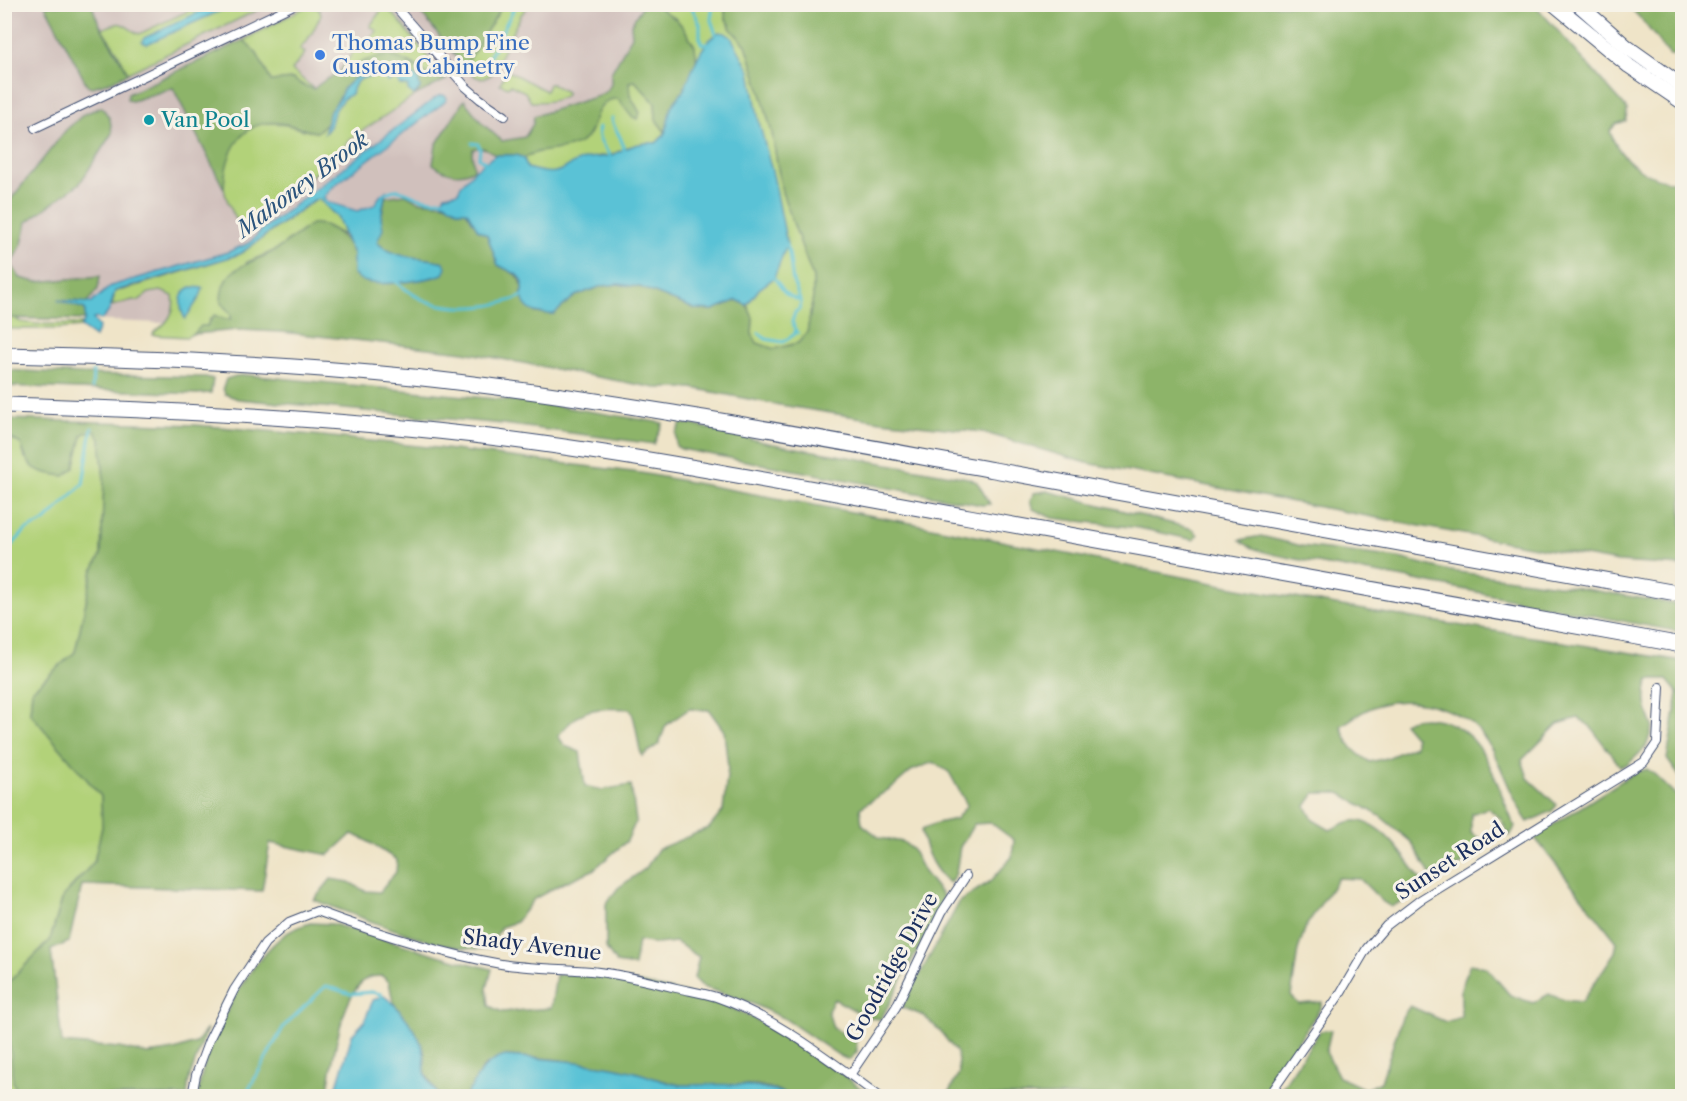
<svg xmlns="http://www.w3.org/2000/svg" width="1687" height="1101" font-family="'Libre Caslon Text',serif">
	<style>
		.industrial { fill: #d0c0bc }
		.green { fill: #b2d279; stroke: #66806c; stroke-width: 1.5 }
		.forest { fill: #8db469; stroke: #547264; stroke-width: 1.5 }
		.water { fill: #5ac2d6; stroke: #3a789a; stroke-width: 1.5 }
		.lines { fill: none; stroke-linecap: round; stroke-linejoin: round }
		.stream { stroke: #5ac2d6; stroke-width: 3 }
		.minor-casing { stroke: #3b4a6e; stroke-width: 10 }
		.trunk-casing { stroke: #3b4a6e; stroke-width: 16 }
		.motorway-casing { stroke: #3b4a6e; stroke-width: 17 }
		.minor { stroke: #fff; stroke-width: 8 }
		.trunk { stroke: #fff; stroke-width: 14 }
		.motorway { stroke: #fff; stroke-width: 15 }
		.shop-dot { fill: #3f7fe0; stroke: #f7f3e8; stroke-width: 2 }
		.culture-dot { fill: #0f9aa8; stroke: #f7f3e8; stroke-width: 2 }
		.labels { text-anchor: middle; stroke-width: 6; stroke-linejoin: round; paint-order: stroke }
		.shop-label { font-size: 21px; fill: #366cbe; stroke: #f7f3e8; text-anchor: start }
		.culture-label { font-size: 21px; fill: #0d838f; stroke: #f7f3e8; text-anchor: start }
		.street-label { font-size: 21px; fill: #1b2f5e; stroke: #f7f3e8 }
		.water-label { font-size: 22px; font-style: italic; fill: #2b547c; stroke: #f7f3e8 }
	</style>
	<rect width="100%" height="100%" fill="#f7f3e8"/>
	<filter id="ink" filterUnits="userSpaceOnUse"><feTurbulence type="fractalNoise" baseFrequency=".0167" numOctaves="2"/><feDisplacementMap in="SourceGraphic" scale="12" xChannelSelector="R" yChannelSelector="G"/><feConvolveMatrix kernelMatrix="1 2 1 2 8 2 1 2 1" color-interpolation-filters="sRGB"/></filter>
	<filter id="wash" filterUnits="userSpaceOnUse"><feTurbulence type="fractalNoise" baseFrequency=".008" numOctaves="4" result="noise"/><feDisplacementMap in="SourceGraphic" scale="24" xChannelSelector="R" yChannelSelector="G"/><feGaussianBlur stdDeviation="1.35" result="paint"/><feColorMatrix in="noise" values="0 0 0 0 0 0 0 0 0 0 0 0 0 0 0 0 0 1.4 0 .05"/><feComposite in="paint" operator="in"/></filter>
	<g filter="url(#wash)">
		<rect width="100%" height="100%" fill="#efe4c8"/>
		<path class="industrial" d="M802,4L902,35L692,388L359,331L85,320H5V5Z"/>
		<g class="green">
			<path d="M201,5H268L128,73L117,51L102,29C126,19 119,24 139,34Z"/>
			<path d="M309,5L319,9L321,15L311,35L300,49L305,53L292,70L314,89L304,86L293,79L271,81L257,54L244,40Z"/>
			<path d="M503,5H529L521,15L491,75C480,82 474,76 466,69L468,61Z"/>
			<path d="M659,5H724L726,19L733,32L746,45L758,82L772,133L782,192L813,278V297L807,333L798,343L774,349L757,343L752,334L753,318L747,305L759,289L774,278L697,64C695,47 689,33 677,20C671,14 663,13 659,5Z"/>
			<path d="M384,6L398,19L446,80L428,75L414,64L386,56L339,72L357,46L370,39L377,31L370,26Z"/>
			<path d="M380,69L420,88L416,95L350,139L337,156L298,186L260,220L248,226L241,227C234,215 226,202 224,188C220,162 238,127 266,123C284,121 300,131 317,132L328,122L344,88Z"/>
			<path d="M506,70L546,91L549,84H552L566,92V95C557,102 542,102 531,102L525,92L510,85L508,87L500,84Z"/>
			<path d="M635,81L655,103L656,120L666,133L656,143L628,147L609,156H599L573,164L560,172L547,174L527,168L524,158C544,144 569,156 589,134C592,130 591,125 593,121C595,114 604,101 611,99C620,96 633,108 640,113L630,95L628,82Z"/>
			<path d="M319,199L338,218L345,236L325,225L311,224L276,250L247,262L221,303L231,314V319H210L207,326L187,337L153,335L154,332C167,324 176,312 173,296L161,291L149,293L138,301L133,300L112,306L115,291L123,290L240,254L315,200Z"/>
			<path d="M5,312L21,322L38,324H82L81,327L58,329H5Z"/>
			<path d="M95,431L100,438L104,479L101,555L93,570L75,652L32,690L30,712L101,796L102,827L94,862L63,896L50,940L5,986V435L21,444L25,458L74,468L82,436L85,433Z"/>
			<path d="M4,1022L8,1035L62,1096H5Z"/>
		</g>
		<g class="forest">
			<path d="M45,5H92C99,30 116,49 128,73L113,81L92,87L87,85Z"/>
			<path d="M417,5V4L503,5L468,61L466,69L416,7Z"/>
			<path d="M643,5H659L661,9L677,20L685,30L695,46L697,64L682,94L672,107L666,133L656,120L655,103L635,81L629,82L630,95L640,113L637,119L631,116L618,99C593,97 597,129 585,139C568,154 542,146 524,158L516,155H495C488,149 482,146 473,149L472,153L474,169C459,178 446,174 433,164L436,145L464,100L482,123L502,141L525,137L533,124L534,116L598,96L607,91L611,84V73L632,36L631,24Z"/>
			<path d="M724,5H1535L1627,109L1626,121L1616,124L1610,131C1618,159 1653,186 1682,180V566L1618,562L1441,530L1087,463L982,432L881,421L774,404L692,388H656L464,352L282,332L238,330L194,334L201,326H207L214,315L224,319H231V314L221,303C220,264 252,265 277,249C289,242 300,232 311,224C332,222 357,244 353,265L401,282L435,277L444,262C423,257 392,259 377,242L385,197L406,194L418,201L446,204L459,211H466L478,230L487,235L498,265C511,272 526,276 521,293L536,313L554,314L575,296L602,286L618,284L640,287L695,309L713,310L737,300L747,305L753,318L752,334L757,343L774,349L798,343L807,333L813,297V278L782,192L772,133L758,82L746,45L730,28V24L726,19Z"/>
			<path d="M1627,5H1682V36L1679,37L1682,56L1670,55C1655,39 1644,19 1627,5Z"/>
			<path d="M244,40L257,54L271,81L293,79L304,86L314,89C324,78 370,56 386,56C402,56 415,68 428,74C434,77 440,78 446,80L416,95L420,88L400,72H391L380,69L371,71L356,77L344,88L339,99L330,111L328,122L317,132C306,131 296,126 285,124C242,116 225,152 224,189L173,88L132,101L127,100L128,94Z"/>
			<path d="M102,107L110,119L112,133L80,183L27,222L22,244L11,264L20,278L37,282L100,276L98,289L86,304L75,301L85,309V320L5,318L4,208L66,130L84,114Z"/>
			<path d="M4,370L82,374L206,377L213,379L211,393L197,394L5,386Z"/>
			<path d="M247,375L538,403L663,423L654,444L503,424L238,399L225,394L223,388L226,379L236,376Z"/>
			<path d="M5,419L196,425L313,435L437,448L641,473L911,523L1233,587L1376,612L1682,661V780L1667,759L1678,693L1667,680H1649C1643,697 1646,710 1653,726L1646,747L1627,765L1620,766L1590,726L1578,718L1558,724L1522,760L1528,778L1557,805L1552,811L1528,822C1508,795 1502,759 1480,732C1460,708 1412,696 1382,704C1367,708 1354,717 1341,726C1347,745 1354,752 1370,762L1387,758L1415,746V737L1403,723C1413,717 1429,717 1440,720C1489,733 1496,787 1515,827L1510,836L1500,818L1488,808L1471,814V833L1485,842V850L1437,879L1430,874L1411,842L1380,816L1340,793H1315L1306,806L1313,820L1330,830C1337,827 1345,822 1352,821C1381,817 1410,864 1424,885L1421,892L1391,907L1383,902L1360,879L1338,878L1306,926L1298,950L1291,996L1299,1004L1322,1002L1320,1009L1261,1096H947L959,1073L957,1053L940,1031L924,1016L902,1007L960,901L991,881L1012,857L1014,840L991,823L974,824L960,847L956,873L950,883C933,871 925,850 921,830L937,823L956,819L967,805L949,772L933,762L911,771L894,786L860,808L862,824L880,838L903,842L912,849L924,872L943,896L940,908L881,1019L869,1018L834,999L828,1011L833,1028L856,1041L857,1052L849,1060L840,1056L785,1019L749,1002L703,987L694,978L699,957L676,942L657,944L638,941L634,966L616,963L606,948V904L618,888L646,868L658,849L709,828L723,811L728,767L724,731L709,710L689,709L666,725L659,744L642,756C636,741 638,723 630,709C593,708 582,706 558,736L565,746L580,752L585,786L601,790L631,785L636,821L627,841L593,870L563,883L534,899L516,922L501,927L496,936L495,947C455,959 355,914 314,900L331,879L349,882L365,891L380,892L396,872L397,860L364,839L352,834L329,855L270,843L262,891L82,885L69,942L51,950L62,1043L119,1048L148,1054L174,1050L196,1043L207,1029L189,1079L187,1096H19L13,1082L10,1044L5,1022V986L50,940L63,897L94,862L102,827L101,796L30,713L32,690L75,652L93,570L101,555L104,479L100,439L95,431L85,433L82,436L74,468L64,476C38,472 28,471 21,444L5,435Z"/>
			<path d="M681,424H689L768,443L968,478L977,482L990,504L982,505L681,449L676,446V433Z"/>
			<path d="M1047,491L1193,529L1198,535L1194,540L1139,528L1052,518L1033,509L1030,501L1034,493Z"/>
			<path d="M1261,536L1302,546L1399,558L1450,571L1566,586L1682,605V632C1589,616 1497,595 1404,578C1366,571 1328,566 1291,558C1273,554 1254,552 1240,540Z"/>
			<path d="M1647,769L1653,773L1682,801V1096H1276L1320,1031L1331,1030L1326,1052L1339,1077L1365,1089L1381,1082L1402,1017L1410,1006L1446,1022L1461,1017V989L1470,964L1486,967L1510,995L1533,1003L1549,994L1563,1000L1582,1002L1615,952L1617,942L1535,838L1542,832L1634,773Z"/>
			<path d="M310,923L333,924L448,958L492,969L487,988L489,1006L502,1012L551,1008L556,975C581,971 608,977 633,982C659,987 685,992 710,1000C765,1018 825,1061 871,1096H791L774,1089L757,1085H680L617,1069L552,1059L506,1056L484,1066L466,1096H439L424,1071L425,1053L423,1048L415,1032L393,1002L389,982L382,976C377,976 371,976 368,978C340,992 332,1068 327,1096H198C202,1049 246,964 284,935C292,929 301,926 310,923Z"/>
		</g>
		<g class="water">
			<path d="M216,4L233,5L147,44L142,42L144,38Z"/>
			<path d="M719,32L725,33L731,37L750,71L759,122L774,179L787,244L774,278L759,289L747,305L737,300L713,310L695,309L640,287L618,284L602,286L575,296L554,314C540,314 523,313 522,294C521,288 526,283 520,277C514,272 505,269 498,265L487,235L478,230L467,211H459L441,201L445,195L458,192L461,185L475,170L495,155H516L524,158L527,168C567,180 557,165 589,158C596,156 605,158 612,155C628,148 639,141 656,143C672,130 665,121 672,106C675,100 680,96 683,91C693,71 699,44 719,32Z"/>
			<path d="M380,69C395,74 405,69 418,78L420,88L414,95L408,90V86L400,85L396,78L388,82L380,73L361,79L356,83L351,94L343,99L334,112L330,127L324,134L330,111L339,99L344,88L356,77Z"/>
			<path d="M444,95L447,98L446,101L335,185L324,197L328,202L357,211L374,205L380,196L386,191L381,217L383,229L377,242C392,259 423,257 444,262L446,268L443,274C429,280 390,285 373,283C365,283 358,279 353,273V253L347,242L338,218L319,199L314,200L240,254L115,291C111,303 112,312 101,320L97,318L93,319L99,327L95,337L81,327L85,320V309L57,300L91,303L111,286L228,252L249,243L263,229L438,96Z"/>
			<path d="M191,287L203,288L200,297L185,319C179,307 178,293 191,287Z"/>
			<path d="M384,996C399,1006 421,1035 424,1053C426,1059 423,1066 425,1072C427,1081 434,1089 439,1096H334L352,1035L364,1022L373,1000Z"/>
			<path d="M505,1056C546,1059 597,1062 635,1072C650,1076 664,1083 680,1085C718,1085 755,1081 791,1096H466C478,1076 482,1063 505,1056Z"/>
		</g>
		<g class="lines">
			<g class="stream">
				<path d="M690,4L700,24V40L702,44L708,43"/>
				<path d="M713,4L711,20L717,37"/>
				<path d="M478,70L488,60L516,4"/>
				<path d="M612,118C613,131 623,134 624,152"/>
				<path d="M599,127C596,140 606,149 612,159"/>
				<path d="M472,143L478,144L480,149L479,158L485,162V165"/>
				<path d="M383,195C401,183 408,196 425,199C432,201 439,200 445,200"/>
				<path d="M785,243L789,253L793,282L800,300"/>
				<path d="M771,275C786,289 778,293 801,301L800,309L795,312L792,322L798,333"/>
				<path d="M394,280C404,288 416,298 429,302C459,311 497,308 525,295"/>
				<path d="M759,333L766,339L783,342L795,334V329"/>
				<path d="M92,388L93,372"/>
				<path d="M4,554L26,530L44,522L83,484L92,428"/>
				<path d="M245,1096L284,1026L326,986L351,994L371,992L381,994L382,998"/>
			</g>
		</g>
	</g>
	<g filter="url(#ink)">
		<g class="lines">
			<defs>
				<g id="minor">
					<path d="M393,4L466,87L480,99L505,116"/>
					<path d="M35,128L296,4"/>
					<path d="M850,1075L896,1007L942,912L966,876"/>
					<path d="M192,1096L196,1075L209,1040L234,990L265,943L289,922L317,911C376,933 438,953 501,964C531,969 561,968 591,971C620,974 648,981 676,988C689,991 703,993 716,997C777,1018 828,1059 879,1096"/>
					<path d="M1269,1096L1338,997L1367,948L1386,926L1420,900L1644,762L1657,743L1660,687"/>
				</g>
				<g id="trunk">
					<path d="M1554,4L1629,66L1682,102"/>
					<path d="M1578,4L1627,47L1682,86"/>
				</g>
				<g id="motorway">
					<path d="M4,355C141,358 277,363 413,377C608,398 801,435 994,470C1224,512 1453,553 1682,594"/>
					<path d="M4,405C170,410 334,418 498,438C656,458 812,489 969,517C1207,560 1445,603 1682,645"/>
				</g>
			</defs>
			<use href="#minor" class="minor-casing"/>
			<use href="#trunk" class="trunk-casing"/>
			<use href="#motorway" class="motorway-casing"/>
			<use href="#minor" class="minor"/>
			<use href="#trunk" class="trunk"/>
			<use href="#motorway" class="motorway"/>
		</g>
	</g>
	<circle class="shop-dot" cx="320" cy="55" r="6"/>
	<circle class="culture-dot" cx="149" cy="120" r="6"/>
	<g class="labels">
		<g class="shop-label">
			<text x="332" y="50">Thomas Bump Fine<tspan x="332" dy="24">Custom Cabinetry</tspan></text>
		</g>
		<g class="culture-label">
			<text x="161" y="127">Van Pool</text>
		</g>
		<g class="street-label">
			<text transform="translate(1450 861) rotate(-33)" y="7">Sunset Road</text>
			<text transform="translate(532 945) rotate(7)" y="7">Shady Avenue</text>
			<text transform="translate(892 967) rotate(-61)" y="7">Goodridge Drive</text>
		</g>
		<g class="water-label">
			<text transform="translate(302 184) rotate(-37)" y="8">Mahoney Brook</text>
		</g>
	</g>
	<rect width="1687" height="1101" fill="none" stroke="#f7f3e8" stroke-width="24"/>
</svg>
